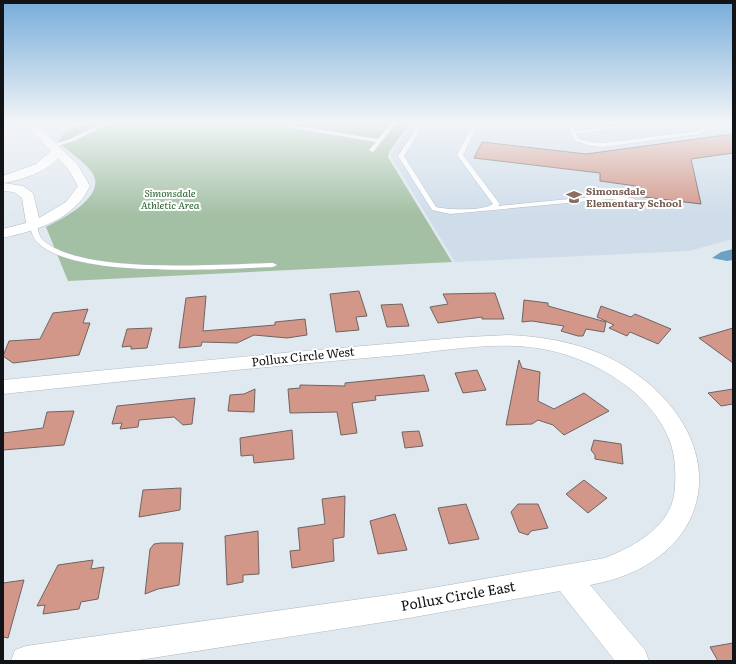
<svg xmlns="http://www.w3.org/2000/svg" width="736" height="664" font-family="Literata,serif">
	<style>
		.built { fill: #cfddea }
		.green { fill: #a3c0a4 }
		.water { fill: #6da1c3 }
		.building { fill: #d39789; stroke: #6e6462 }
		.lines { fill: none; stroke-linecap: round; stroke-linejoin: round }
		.service-casing { stroke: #b1b8bf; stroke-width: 1 }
		.minor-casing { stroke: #b1b8bf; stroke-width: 1 }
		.service { fill: #fff; fill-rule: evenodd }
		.minor { fill: #fff; fill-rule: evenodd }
		.labels { text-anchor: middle; stroke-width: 4; stroke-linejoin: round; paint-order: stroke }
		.far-education-label { font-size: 10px; font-weight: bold; fill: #785e54; stroke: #fff; text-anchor: start }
		.far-park-label { font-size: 10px; font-style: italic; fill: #205e28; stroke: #fff }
		.street-label { font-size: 12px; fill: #111316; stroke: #fff }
		.near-street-label { font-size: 14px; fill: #111316; stroke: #fff }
	</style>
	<rect width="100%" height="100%" fill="#e1e9f0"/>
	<path class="built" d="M414,122H733V239L689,251L455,262L390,155Z"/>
	<path class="green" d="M87,122H411L389,152L388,157L452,262L68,281L46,227C62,219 110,195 91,171C82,160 68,151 58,142L65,132Z"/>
	<path class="water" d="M733,249V260L727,261L712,258L721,252Z"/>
	<g class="building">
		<path d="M733,134V153L691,159L701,204L636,196V186L600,181V173L474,158L482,142L586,154Z"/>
		<path d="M359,291L367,316L356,317L359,330L336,332L330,294Z"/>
		<path d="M495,293L504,319H482V317L438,323L430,307L448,304L443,294Z"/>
		<path d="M206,296L203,331L275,325V322L305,319L307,335L287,338L254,335L237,343L202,342L201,346L179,348L186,298Z"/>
		<path d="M524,300L548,303V306L606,322L604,332L586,329L583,336H578L561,331L564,326L532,321L522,322Z"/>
		<path d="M402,304L409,326L387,327L381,305Z"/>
		<path d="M601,306L631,317L635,314L671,329L658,344L630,332L627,336L609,328L614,325L597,317Z"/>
		<path d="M88,309L83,323H90L79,355L13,363L3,356L9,341L40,339L53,313Z"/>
		<path d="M152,328L147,348L131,349V346L122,347L127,329Z"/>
		<path d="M733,328V363L699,338Z"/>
		<path d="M519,360L522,368L540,372L538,401L554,409L584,393L609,411L564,435L553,425L538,420L532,424L506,425Z"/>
		<path d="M477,370L486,390L463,393L455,373Z"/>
		<path d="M424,375L429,391L375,396L376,400L352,403L357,433L341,435L337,412L290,413L288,389L300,388V385L345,386V383Z"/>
		<path d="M255,389L254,412L228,411L230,395L244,394Z"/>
		<path d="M733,389V404L721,406L708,393Z"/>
		<path d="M195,398L192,424L183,425L174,417L139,420L138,427L120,429L122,423L112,424L117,406Z"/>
		<path d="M74,411L64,445L3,450V433L43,428L47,412Z"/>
		<path d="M292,430L294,459L254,463L253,455L241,456L240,438Z"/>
		<path d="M419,431L423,446L405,448L402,432Z"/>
		<path d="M594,440L621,444L623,464L595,459V455L591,450Z"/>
		<path d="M584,480L607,498L588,513L566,494Z"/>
		<path d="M181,488L180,510L139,517L143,490Z"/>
		<path d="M345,496L344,537L333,539L334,561L292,568L290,551L300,550L298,528L325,524L322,499Z"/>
		<path d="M466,504L479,539L449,544L438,508Z"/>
		<path d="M518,504H538L548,528L531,531L528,535L519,532L511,512Z"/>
		<path d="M395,514L407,550L378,554L370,521Z"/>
		<path d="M258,531L259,574L243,575V582L227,585L225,536Z"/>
		<path d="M161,543H183L179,585L158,589L145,594L150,549L154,544Z"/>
		<path d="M93,560L91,569L104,567L98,599L81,602L79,609L43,614L45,605L37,606L58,565Z"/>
		<path d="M24,580L8,638L3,637V583Z"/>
		<path d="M733,643V661H718L710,647Z"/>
	</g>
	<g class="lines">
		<defs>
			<g id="service">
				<path d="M105,122H112L74,141L51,148L48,146L70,139Z"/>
				<path d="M392,122H397L374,151L372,152L369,150L376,142L287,127L290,125L378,139Z"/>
				<path d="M420,122H425L404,156L436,207C448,210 484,211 493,204L457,155L474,122H479L463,155L499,203L500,204L498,206L610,195L633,198L636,200L633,202L610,199L450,214L432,210L398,156Z"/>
				<path d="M565,122H570L575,131L646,122H662L576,134L579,139L591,142L603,143L698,131L701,129L694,122H699L708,129L699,134L603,147L591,146L575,141Z"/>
				<path d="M33,222L37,224C38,230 39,237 44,241C84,275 220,264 273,263L277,265L273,267C221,269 75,279 38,243C33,238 31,231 29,224Z"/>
			</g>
			<g id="minor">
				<path d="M23,122H34L77,164L90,186C74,220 37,230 3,238V229L26,223L22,198L14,192L3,191V176L36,164L51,151ZM58,158L68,169L78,186L66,202L39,218L33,193L23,186L4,183C23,179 45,173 58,158Z"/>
				<path d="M509,335C552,337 596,346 632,371C736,442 717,562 590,585L645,650L649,661H615L560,591L403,619L133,661H11L15,650L26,646L403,593L605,558C637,545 674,525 675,486C676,470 675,454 669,439C650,392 596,360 548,350C497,339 441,352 389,356C260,367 132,380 3,394V380L293,352L468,337Z"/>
			</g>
		</defs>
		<use href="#service" class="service-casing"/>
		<use href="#minor" class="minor-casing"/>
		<use href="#service" class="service"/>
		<use href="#minor" class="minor"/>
	</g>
	<linearGradient id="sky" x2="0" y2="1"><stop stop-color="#77acd9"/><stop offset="0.57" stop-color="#f2f5f8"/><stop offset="1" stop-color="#f2f5f8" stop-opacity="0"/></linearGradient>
	<rect width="736" height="215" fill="url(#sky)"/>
	<defs>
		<symbol id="school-bare" viewBox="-9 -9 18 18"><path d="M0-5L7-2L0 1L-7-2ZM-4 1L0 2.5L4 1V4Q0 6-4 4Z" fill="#8d6e63" stroke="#fff" stroke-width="2.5" paint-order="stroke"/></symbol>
	</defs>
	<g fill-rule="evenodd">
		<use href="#school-bare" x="563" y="186" width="22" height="22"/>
	</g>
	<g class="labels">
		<g class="far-education-label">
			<text x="586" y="195">Simonsdale<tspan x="586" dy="12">Elementary School</tspan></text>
		</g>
		<g class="far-park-label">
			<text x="170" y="197">Simonsdale<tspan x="170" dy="12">Athletic Area</tspan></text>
		</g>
		<g class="street-label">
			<text transform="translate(303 357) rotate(-6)" y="4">Pollux Circle West</text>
		</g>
		<g class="near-street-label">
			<text transform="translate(458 596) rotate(-10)" y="5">Pollux Circle East</text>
		</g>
	</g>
	<rect width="736" height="664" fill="none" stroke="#111316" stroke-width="8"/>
</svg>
